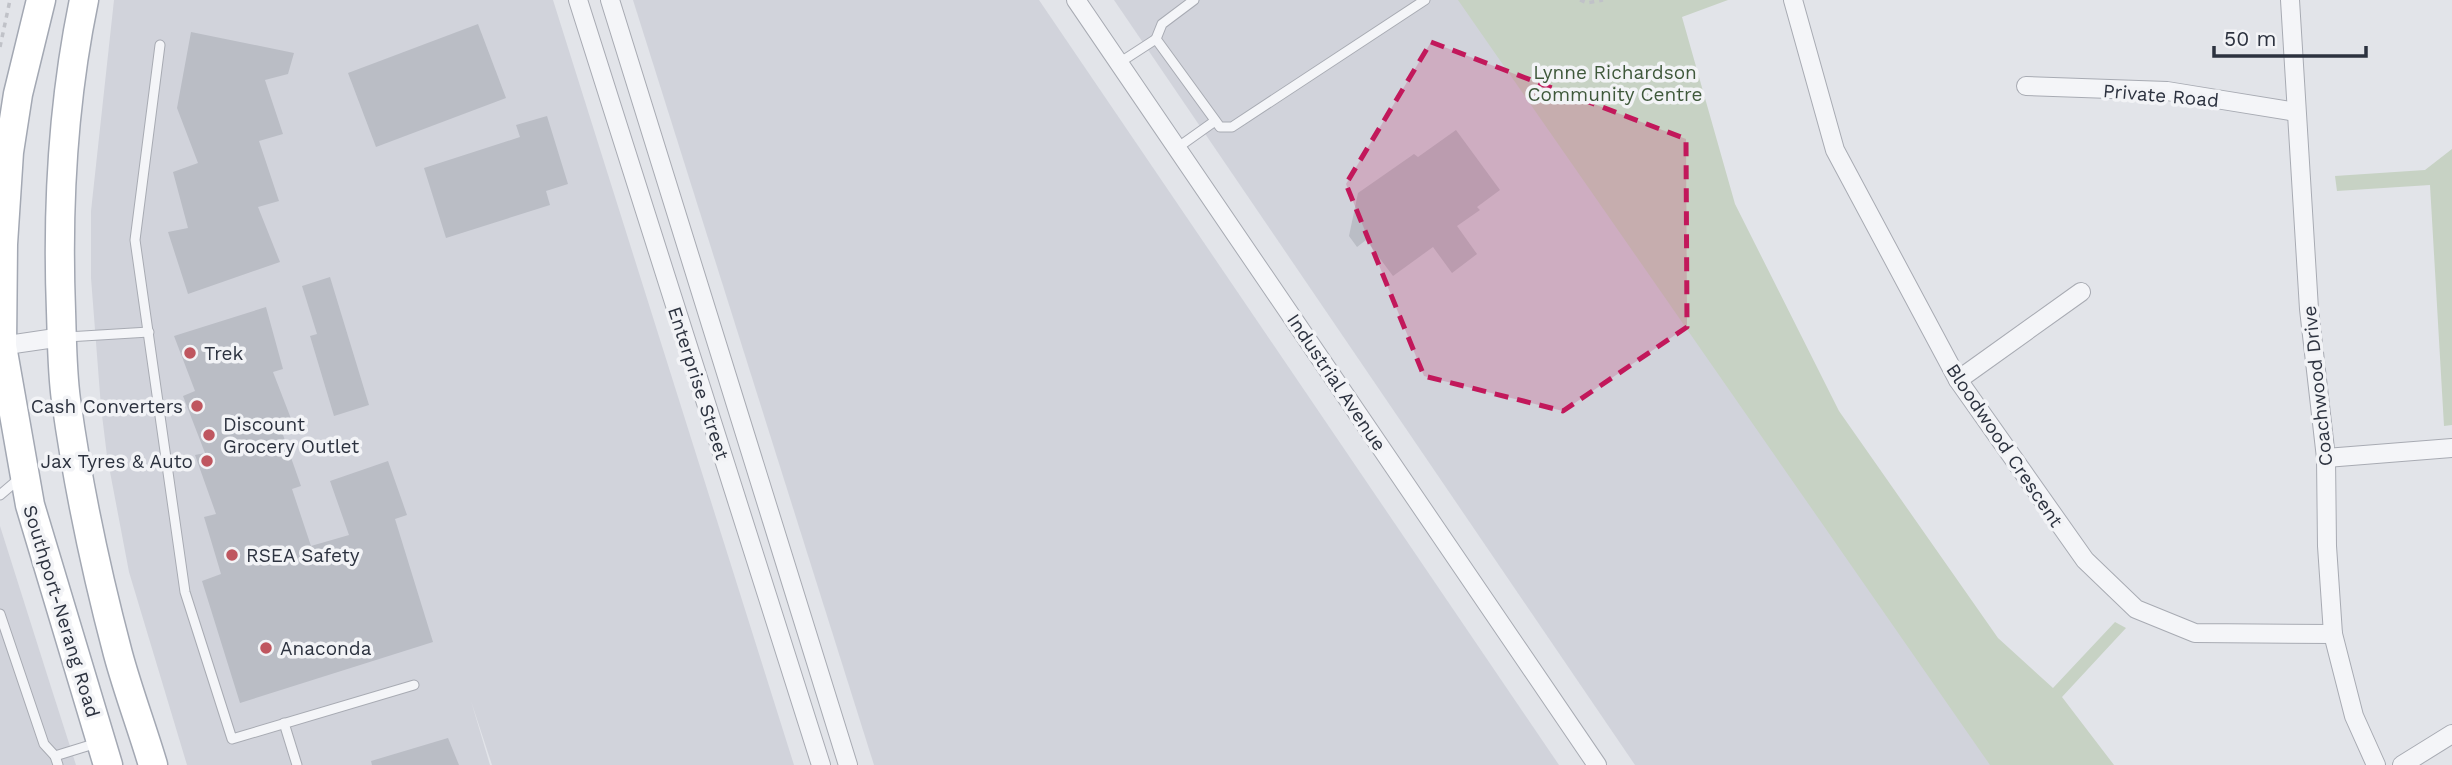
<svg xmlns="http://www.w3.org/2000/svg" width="2452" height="765" font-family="'Work Sans',sans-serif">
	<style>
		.built { fill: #d1d3db }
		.green { fill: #c7d2c4 }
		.building { fill: #babdc5 }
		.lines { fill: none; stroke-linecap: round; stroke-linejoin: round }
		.service-casing { stroke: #a8abb3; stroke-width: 11 }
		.minor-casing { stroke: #a8abb3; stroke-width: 20 }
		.primary-casing { stroke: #a3a8b3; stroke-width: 31 }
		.path { stroke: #c0c2c8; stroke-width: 3.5; stroke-dasharray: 5 5; stroke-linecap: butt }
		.service { stroke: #f4f5f8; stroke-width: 9 }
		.minor { stroke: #f4f5f8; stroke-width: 18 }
		.primary { stroke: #fff; stroke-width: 28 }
		.marked { fill: #c2185b; fill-opacity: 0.2; stroke: #c2185b; stroke-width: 5; stroke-dasharray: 14 9; stroke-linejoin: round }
		.poi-dot { fill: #bf565f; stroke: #f2f3f6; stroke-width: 2.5 }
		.labels { text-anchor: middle; stroke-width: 7; stroke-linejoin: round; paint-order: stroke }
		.park-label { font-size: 19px; fill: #3f593b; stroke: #f2f3f6 }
		.street-label { font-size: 19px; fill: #2c323f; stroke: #f2f3f6 }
		.poi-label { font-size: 19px; fill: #2c323f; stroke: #f2f3f6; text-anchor: start }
	</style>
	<rect width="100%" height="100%" fill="#e2e4e9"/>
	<g class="built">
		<path d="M114,0H553L794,765H492L471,701L490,765H187L129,572L107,456L101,407L91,278V211Z"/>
		<path d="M633,0H1039L1559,765H874Z"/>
		<path d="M1114,0H1460L1991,765H1635Z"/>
		<path d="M0,526L51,687L76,765H0Z"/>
	</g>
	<g class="green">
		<path d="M1458,0H1728L1682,17L1735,204L1839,411L1998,638L2053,688L2115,622L2126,628L2062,697L2114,765H1990Z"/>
		<path d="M2452,149V425L2444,426L2430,185L2337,191L2335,176L2425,170Z"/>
	</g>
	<g class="building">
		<path d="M478,24L506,98L376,147L348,73Z"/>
		<path d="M191,32L294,53L288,74L265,80L283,134L259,141L279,201L258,207L280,262L188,294L168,232L188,228L173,172L198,163L177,108Z"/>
		<path d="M547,116L568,184L546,191L550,205L446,238L424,168L520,137L516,125Z"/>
		<path d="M1456,130L1500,190L1477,207L1480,210L1457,226L1477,254L1452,273L1433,247L1393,276L1366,240L1357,247L1349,236L1358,193L1414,154L1418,157Z"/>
		<path d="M330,277L369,405L334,416L310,336L317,334L302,286Z"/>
		<path d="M266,307L283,369L273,372L295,429L282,432L301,486L292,489L311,546L349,535L330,481L388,461L407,515L395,519L433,642L240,703L202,581L221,574L204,517L216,514L195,455L205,453L183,396L195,391L174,336Z"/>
		<path d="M448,738L459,765H372L371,761Z"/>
	</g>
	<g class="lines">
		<defs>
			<g id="service">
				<path d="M1194,0L1162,24L1156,39L1220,127H1232L1425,0"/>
				<path d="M160,45L135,240L185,592L232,739L414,685"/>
				<path d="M1119,63L1156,39"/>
				<path d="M1177,148L1215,121"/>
				<path d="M67,337L149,332"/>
				<path d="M0,495L20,478"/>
				<path d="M0,614L44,744L55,756L58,765"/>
				<path d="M284,723L297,765"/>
				<path d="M55,756L97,743"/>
			</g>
			<g id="minor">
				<path d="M578,0L821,765"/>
				<path d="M610,0L848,765"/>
				<path d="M1076,0L1597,765"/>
				<path d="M1793,0L1835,150L1958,380L2085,560L2136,609L2195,633L2333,634"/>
				<path d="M2290,0L2309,309L2326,458L2327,546L2333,634L2354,716L2376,765"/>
				<path d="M2026,86L2167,91L2296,112"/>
				<path d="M0,346L62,337"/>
				<path d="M1958,380L2081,292"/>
				<path d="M2326,458L2452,448"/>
				<path d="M2402,765L2452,734"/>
			</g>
			<g id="primary">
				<path d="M41,0L18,94L9,152L3,244L2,346L30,505L108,765"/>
				<path d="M84,0C63,101 57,207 61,311C62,340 62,371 66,400C78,486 96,571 118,654C128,691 142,728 153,765"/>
			</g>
		</defs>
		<use href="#service" class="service-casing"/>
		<use href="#minor" class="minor-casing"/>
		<use href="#primary" class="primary-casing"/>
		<g class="path">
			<path d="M1580,0L1587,3L1603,0"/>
			<path d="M0,47L10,0"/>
		</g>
		<use href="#service" class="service"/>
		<use href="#minor" class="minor"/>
		<use href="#primary" class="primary"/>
	</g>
	<path class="marked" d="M1431,42L1686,139L1687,327L1563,411L1424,376L1346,184Z"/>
	<g class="poi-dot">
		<circle cx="190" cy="353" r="7"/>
		<circle cx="197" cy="406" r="7"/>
		<circle cx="209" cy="435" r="7"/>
		<circle cx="207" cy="461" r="7"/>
		<circle cx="232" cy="555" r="7"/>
		<circle cx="266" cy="648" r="7"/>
	</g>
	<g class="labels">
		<g class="park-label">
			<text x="1615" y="79">Lynne Richardson<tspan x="1615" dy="22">Community Centre</tspan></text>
		</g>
		<g class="street-label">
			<text transform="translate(2161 95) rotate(5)" y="7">Private Road</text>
			<text transform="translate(1337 382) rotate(56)" y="7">Industrial Avenue</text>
			<text transform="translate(699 383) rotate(72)" y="7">Enterprise Street</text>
			<text transform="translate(2317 386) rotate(-96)" y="7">Coachwood Drive</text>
			<text transform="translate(2005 445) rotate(56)" y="7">Bloodwood Crescent</text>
			<text transform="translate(62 611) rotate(73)" y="7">Southport-Nerang Road</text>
		</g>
		<g class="poi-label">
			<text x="204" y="360">Trek</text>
			<text x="183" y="413" text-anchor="end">Cash Converters</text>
			<text x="223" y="431">Discount<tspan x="223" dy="22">Grocery Outlet</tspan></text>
			<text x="193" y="468" text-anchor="end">Jax Tyres &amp; Auto</text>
			<text x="246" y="562">RSEA Safety</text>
			<text x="280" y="655">Anaconda</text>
		</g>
	</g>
	<path d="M2214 46v10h152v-10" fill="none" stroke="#2c323f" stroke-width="3.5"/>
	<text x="2224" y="46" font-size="21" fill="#2c323f" stroke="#f2f3f6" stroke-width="5" paint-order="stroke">50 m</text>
</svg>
